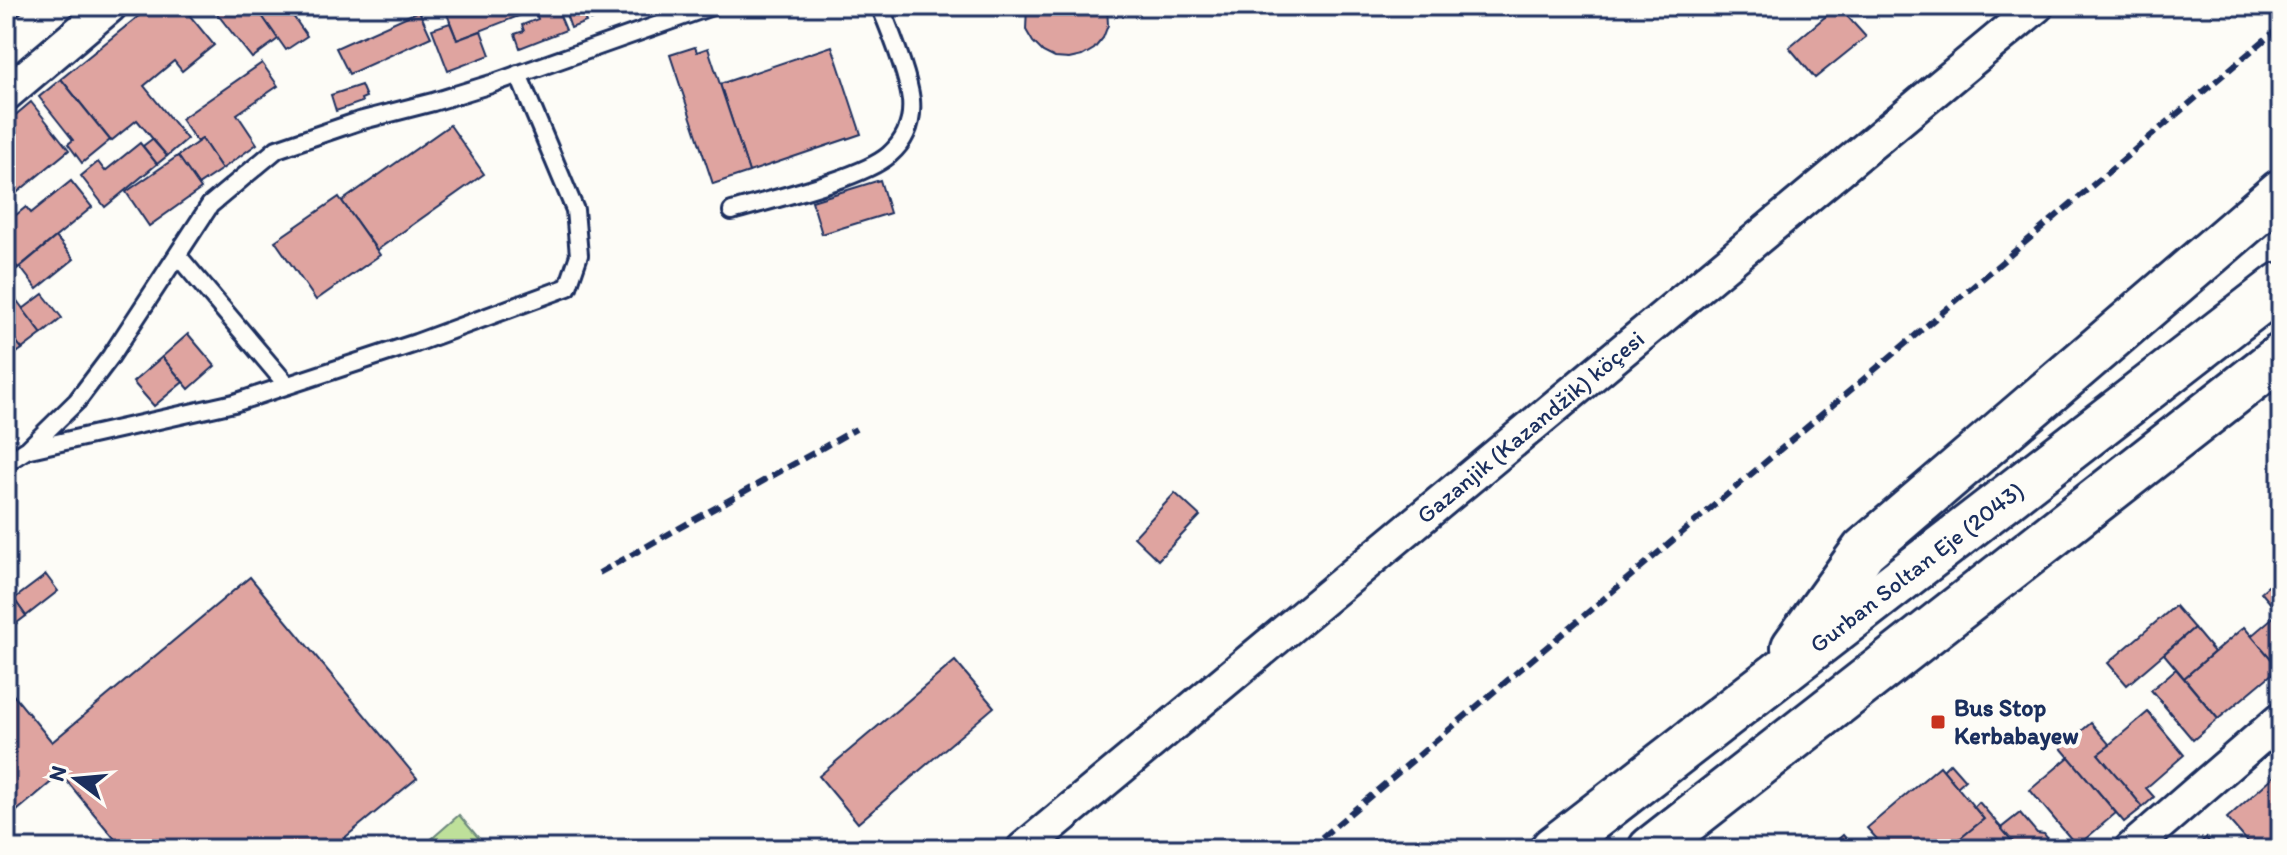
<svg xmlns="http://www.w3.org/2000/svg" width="2287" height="855" font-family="Itim,sans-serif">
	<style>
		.green { fill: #bee09a; stroke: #6c887c; stroke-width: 2 }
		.building { fill: #dfa4a0; stroke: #1b2f5e; stroke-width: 2 }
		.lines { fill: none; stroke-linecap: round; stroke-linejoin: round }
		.service-casing { stroke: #1b2f5e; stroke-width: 22 }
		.minor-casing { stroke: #1b2f5e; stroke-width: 38 }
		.trunk-casing { stroke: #1b2f5e; stroke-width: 50 }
		.service { stroke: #fdfcf7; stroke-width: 16 }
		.minor { stroke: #fdfcf7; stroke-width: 32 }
		.trunk { stroke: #fdfcf7; stroke-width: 44 }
		.rail { stroke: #1b2f5e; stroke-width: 6; stroke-dasharray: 12 6; stroke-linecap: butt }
		.poi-dot { fill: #c8321e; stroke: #fdfcf7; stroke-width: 3 }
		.labels { text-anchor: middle; stroke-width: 8; stroke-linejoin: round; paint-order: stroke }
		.street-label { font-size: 24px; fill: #1b2f5e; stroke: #fdfcf7 }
		.poi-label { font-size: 24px; font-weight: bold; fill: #1b2f5e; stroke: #fdfcf7; text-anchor: start }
	</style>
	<rect width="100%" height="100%" fill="#fdfcf7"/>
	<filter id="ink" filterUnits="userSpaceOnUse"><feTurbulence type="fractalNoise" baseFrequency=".0125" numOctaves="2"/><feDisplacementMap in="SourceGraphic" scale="16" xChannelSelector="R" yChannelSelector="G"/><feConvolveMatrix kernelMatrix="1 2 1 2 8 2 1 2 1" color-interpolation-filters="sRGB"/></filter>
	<g filter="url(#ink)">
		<path class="green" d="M459,815L488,849H420Z"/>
		<g class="building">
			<path d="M6,6H29L6,25Z"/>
			<path d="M151,6H182L214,45L182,71L174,61L144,86L187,139L167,156L137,120L111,141L61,79Z"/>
			<path d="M211,6H256L278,39L252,58Z"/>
			<path d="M264,6H286L307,36L286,50L258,10Z"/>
			<path d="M444,6H523L526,13L457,40Z"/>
			<path d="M533,6H556L566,30L520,48L515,34L524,31L522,25L538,19Z"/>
			<path d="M563,6H579L586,22L571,28Z"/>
			<path d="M587,6H618L620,10L591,20Z"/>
			<path d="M1027,6H1107L1108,25L1103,38L1094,49L1082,56L1069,59L1055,58L1043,52L1033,42L1026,30Z"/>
			<path d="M1838,6L1866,37L1815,78L1789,47Z"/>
			<path d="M419,11L431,37L349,74L336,48Z"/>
			<path d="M450,23L457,40L481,31L490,55L448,71L432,29Z"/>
			<path d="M832,46L861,134L749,172L720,84Z"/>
			<path d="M695,47L697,52L708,48L749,172L713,184L670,55Z"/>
			<path d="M262,63L278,86L237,114L257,144L222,169L202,139L197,142L181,119Z"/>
			<path d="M61,79L110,140L82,163L68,144L73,140L39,97Z"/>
			<path d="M361,85L366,97L361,99L362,102L336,111L331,95Z"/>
			<path d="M31,102L69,150L8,200L6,197V123Z"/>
			<path d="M450,125L484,174L377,250L342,201Z"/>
			<path d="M152,139L167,156L157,164L143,146Z"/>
			<path d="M202,139L222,169L198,185L178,156Z"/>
			<path d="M140,143L157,164L105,207L81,176L98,162L105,171Z"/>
			<path d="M178,156L201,189L149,226L126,192Z"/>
			<path d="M880,180L890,213L822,234L812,201Z"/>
			<path d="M71,181L92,207L18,268L6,253V223L26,207L31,213Z"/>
			<path d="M339,197L380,255L316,300L275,241Z"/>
			<path d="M56,237L74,259L37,289L20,267Z"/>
			<path d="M6,253L18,268L6,278Z"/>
			<path d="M6,286L42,334L22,349L6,328Z"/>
			<path d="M43,294L62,318L42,334L23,309Z"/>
			<path d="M6,328L22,349L6,361Z"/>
			<path d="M188,334L215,366L189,389L162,357Z"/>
			<path d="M162,357L183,382L154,406L133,382Z"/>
			<path d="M1175,493L1200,516L1158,560L1134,537Z"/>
			<path d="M46,575L58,591L26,616L14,599Z"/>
			<path d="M2281,575V616L2261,592Z"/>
			<path d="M250,577L417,778L331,849H123L61,774L6,820V686L52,742Z"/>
			<path d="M14,599L26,616L9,629L6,625V606Z"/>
			<path d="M2175,606L2194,628L2127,685L2108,663Z"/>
			<path d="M2278,613L2281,616V665L2279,668L2251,636Z"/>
			<path d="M2244,627L2279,668L2218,719L2184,678Z"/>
			<path d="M2194,628L2214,652L2184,678L2164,654Z"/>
			<path d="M955,661L994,707L858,823L819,776Z"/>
			<path d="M2176,669L2218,719L2193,740L2151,690Z"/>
			<path d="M2148,712L2184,755L2146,788L2154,797L2143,807L2098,754Z"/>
			<path d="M2091,723L2110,745L2098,754L2143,807L2124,822L2061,748Z"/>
			<path d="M2069,757L2116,813L2077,846L2030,790Z"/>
			<path d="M1950,763L1965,780L1957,787L1943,770Z"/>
			<path d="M1940,766L1984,819L1948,849H1865L1877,839L1867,828Z"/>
			<path d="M2281,770V849H2254L2227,818Z"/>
			<path d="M1979,802L2015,844L2009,849H1977L1974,845L1969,849H1954L1951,846L1984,819L1974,807Z"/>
			<path d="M2020,813L2037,833L2044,834L2056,849H2019L2001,828Z"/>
			<path d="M1843,835L1855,849H1827Z"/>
			<path d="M2206,838L2215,849H2198L2196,847Z"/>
		</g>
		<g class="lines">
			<defs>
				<g id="service">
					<path d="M732,211C769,200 863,178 889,155C905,141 913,122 911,100C908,75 890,30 880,6"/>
					<path d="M178,256L287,385"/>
					<path d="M30,449L234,403L416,343L568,287L579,255L575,210L518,74"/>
					<path d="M6,463L28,449L77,401L111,356L210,205L277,149L359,121L433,102L491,84L712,6"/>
				</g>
				<g id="minor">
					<path d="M6,94L110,6"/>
					<path id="s1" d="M1023,849L2037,6"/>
					<path d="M2131,849L2281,719"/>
				</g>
				<g id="trunk">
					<path d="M1794,647L1864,550L2281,192"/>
					<path id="s2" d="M1553,849L2281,285"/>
					<path d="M1651,849L2281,356"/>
				</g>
			</defs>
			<use href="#service" class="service-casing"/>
			<use href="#minor" class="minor-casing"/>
			<use href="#trunk" class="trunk-casing"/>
			<use href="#service" class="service"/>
			<use href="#minor" class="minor"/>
			<use href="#trunk" class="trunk"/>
			<g class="rail">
				<path d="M599,573L856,429"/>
				<path d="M1308,849L2281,26"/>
			</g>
		</g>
	</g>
	<rect class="poi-dot" x="1930" y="714" width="16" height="16" rx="4"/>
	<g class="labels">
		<g class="street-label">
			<text dy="8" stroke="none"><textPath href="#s1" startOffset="660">Gazanjik (Kazandžik) köçesi</textPath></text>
			<text dy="8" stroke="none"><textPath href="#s2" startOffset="460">Gurban Soltan Eje (2043)</textPath></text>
		</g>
		<g class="poi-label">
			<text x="1954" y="716">Bus Stop<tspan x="1954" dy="28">Kerbabayew</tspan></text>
		</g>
	</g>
	<rect width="2287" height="855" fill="none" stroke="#fdfcf7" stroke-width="32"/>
	<rect x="16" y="16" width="2255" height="823" fill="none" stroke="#1b2f5e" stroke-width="3" filter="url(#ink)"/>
	<g transform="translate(76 779) rotate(286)" stroke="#fdfcf7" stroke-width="6" paint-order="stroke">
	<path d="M0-6L14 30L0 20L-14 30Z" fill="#1b2f5e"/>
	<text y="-12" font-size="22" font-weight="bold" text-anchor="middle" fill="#1b2f5e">N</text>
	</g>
</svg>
